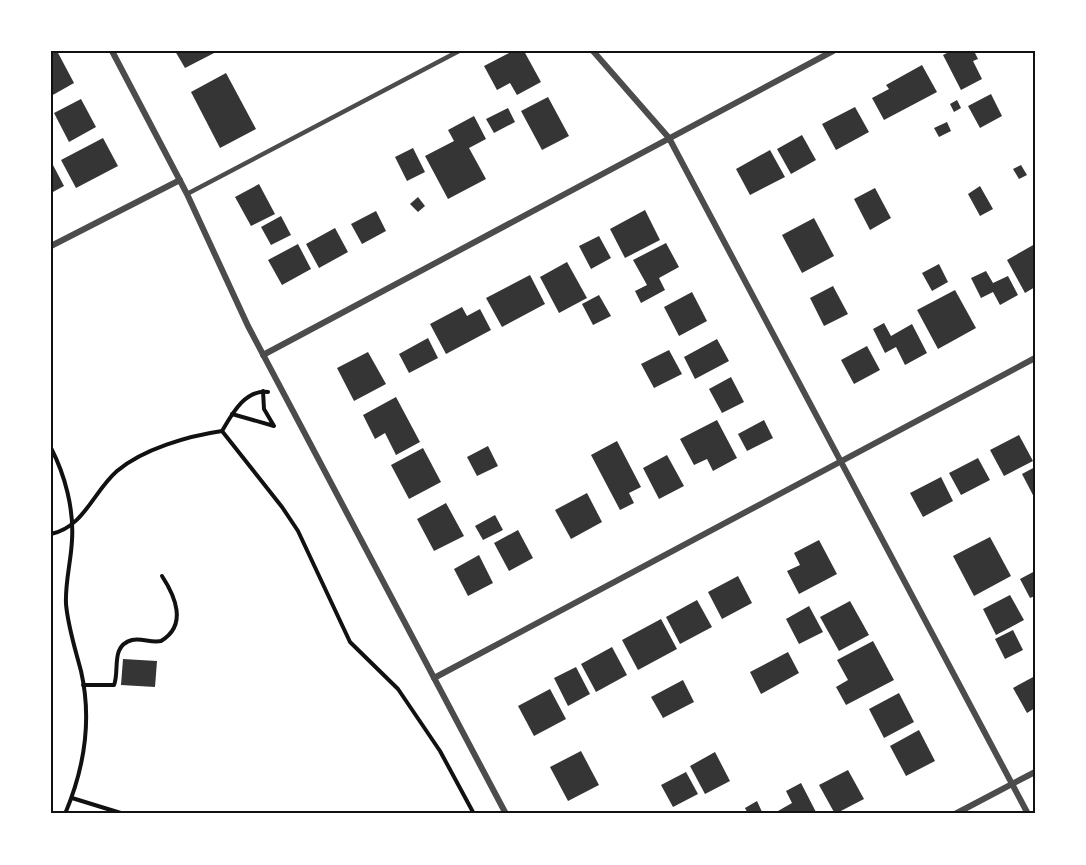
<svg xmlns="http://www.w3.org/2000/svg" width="1086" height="865" font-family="Lora,serif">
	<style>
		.building { fill: #353535 }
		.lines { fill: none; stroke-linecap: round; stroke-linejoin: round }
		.path { stroke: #111; stroke-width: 4 }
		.service { stroke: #4c4c4c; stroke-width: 4.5 }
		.minor { stroke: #4c4c4c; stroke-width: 6 }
		.neatline { fill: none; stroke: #111; stroke-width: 2 }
	</style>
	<rect width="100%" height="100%" fill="#fff"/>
	<g class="building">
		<path d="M57,51L74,83L51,96V53Z"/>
		<path d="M175,51H218L185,68Z"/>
		<path d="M513,51H524L541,82L517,95L510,83L497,90L484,66Z"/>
		<path d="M951,51H974L978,59L973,61L982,79L961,90L943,55Z"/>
		<path d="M922,65L937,92L884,120L872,98L889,89L886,85Z"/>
		<path d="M226,73L256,129L220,148L191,92Z"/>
		<path d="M991,94L1002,116L980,128L968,106Z"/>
		<path d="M548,97L569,136L542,150L521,111Z"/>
		<path d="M81,99L96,127L69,142L54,113Z"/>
		<path d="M957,100L961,108L954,112L950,104Z"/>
		<path d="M855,107L869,132L836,150L822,124Z"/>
		<path d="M508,108L515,122L494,133L486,119Z"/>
		<path d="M474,116L486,139L469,148L486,179L448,199L425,156L454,141L448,130Z"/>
		<path d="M947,122L951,131L939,137L934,128Z"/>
		<path d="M802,135L816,160L791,174L777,149Z"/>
		<path d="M103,138L118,166L76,188L61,160Z"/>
		<path d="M413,148L425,172L407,181L395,157Z"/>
		<path d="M770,150L785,177L750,195L736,169Z"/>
		<path d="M53,165L64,186L51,193V166Z"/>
		<path d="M1021,165L1027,175L1019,179L1013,169Z"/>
		<path d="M259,184L275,214L251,226L235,197Z"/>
		<path d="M980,186L993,209L980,216L968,194Z"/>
		<path d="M875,188L891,218L870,230L854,199Z"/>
		<path d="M418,197L425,206L418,212L410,204Z"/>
		<path d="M645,210L660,240L625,258L610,229Z"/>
		<path d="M376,211L386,231L362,244L351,224Z"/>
		<path d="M281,216L291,235L271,245L261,227Z"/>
		<path d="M814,218L834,256L802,273L782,235Z"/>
		<path d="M335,228L348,252L319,268L306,244Z"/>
		<path d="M599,236L611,258L591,269L579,246Z"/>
		<path d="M666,243L679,267L659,278L665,290L641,303L635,291L647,285L633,260Z"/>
		<path d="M298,244L311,269L282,285L268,260Z"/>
		<path d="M1035,244V287L1025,293L1007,260Z"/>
		<path d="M567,262L587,298L559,313L540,277Z"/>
		<path d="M939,264L948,282L932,291L922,273Z"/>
		<path d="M986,271L993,283L1008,276L1018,295L1000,305L993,292L981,298L971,278Z"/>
		<path d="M530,275L545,304L502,327L486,298Z"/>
		<path d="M833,286L848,314L824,326L810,298Z"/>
		<path d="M955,290L976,328L938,349L917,310Z"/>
		<path d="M692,292L707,321L679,336L664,307Z"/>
		<path d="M599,295L611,316L593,325L582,304Z"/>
		<path d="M462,307L467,316L480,309L491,330L446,354L430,324Z"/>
		<path d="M884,323L891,336L912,324L927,353L905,365L896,347L885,353L873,329Z"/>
		<path d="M428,338L438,358L409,373L399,354Z"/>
		<path d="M717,339L729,361L695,379L684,357Z"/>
		<path d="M867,346L880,370L854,384L841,360Z"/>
		<path d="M669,350L682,374L654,388L641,364Z"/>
		<path d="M368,352L386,384L354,401L337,368Z"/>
		<path d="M731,377L744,402L722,413L709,389Z"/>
		<path d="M396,397L420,442L396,455L385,433L375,439L363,415Z"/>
		<path d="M717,420L737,458L713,471L707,459L694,465L680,439Z"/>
		<path d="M764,420L773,438L747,451L738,434Z"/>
		<path d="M1019,435L1033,461L1004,476L990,450Z"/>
		<path d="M617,441L641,487L629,493L634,503L620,510L591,455Z"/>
		<path d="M488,446L498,466L477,476L467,457Z"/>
		<path d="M423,448L441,482L409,499L391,465Z"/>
		<path d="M667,455L684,486L659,499L643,468Z"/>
		<path d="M978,458L990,480L961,495L949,473Z"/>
		<path d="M1035,467V499L1022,474Z"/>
		<path d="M941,477L953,501L923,517L910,493Z"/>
		<path d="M587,493L602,522L571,539L555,510Z"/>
		<path d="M446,503L464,536L434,551L417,519Z"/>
		<path d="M495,515L503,530L483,540L475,526Z"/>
		<path d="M518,530L533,558L509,571L494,543Z"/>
		<path d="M990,537L1011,576L974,596L953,556Z"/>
		<path d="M819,540L837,574L799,594L787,571L800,565L794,553Z"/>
		<path d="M479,555L493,583L468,596L454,569Z"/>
		<path d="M1035,571V596L1030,598L1020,579Z"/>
		<path d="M738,576L752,603L722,619L708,592Z"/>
		<path d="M1010,595L1024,620L996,635L983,609Z"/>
		<path d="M697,600L712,627L680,644L666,617Z"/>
		<path d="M850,601L869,635L839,651L820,617Z"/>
		<path d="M809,606L823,632L799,644L786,619Z"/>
		<path d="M661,619L677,649L638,670L622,640Z"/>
		<path d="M1013,630L1023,650L1005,659L995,639Z"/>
		<path d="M873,641L894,680L846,705L836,687L848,680L837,660Z"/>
		<path d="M612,647L627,675L596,692L581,664Z"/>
		<path d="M788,652L799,673L761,694L750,672Z"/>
		<path d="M123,659L157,661L155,687L121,685Z"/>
		<path d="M576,667L590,694L568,706L554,678Z"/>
		<path d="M1035,676V708L1027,713L1013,688Z"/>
		<path d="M683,680L694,702L663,718L651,697Z"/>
		<path d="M550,689L566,719L534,736L518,706Z"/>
		<path d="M899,693L914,722L884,738L869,709Z"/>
		<path d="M919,730L935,761L906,776L890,746Z"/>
		<path d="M581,751L599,785L568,801L550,767Z"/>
		<path d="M715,752L730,781L705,794L690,766Z"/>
		<path d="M848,770L864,799L835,814L819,785Z"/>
		<path d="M686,772L698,794L673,807L661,785Z"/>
		<path d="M801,783L817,814H780L778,811L792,803L786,791Z"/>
		<path d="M757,801L763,814H748L745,808Z"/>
	</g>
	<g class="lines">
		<g class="path">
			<path d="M232,414L274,426L264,409L263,391"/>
			<path d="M222,431L282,507L298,531L350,642L398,689L440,751L474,814"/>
			<path d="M51,448C65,475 74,509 72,540C71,562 65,582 66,604C68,627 75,648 81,671C92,719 84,769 65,814"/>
			<path d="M51,534C84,527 93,492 117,471C143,449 188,436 222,431C232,414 245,389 268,392"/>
			<path d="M83,685H114C120,670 110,646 132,640C142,638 151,643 161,641C188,625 175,596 162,576"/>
			<path d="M72,798L124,814"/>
		</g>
		<path class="service" d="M187,194L459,51"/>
		<g class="minor">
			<path d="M112,51L187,194L248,326L506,814"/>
			<path d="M593,51L669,138L1028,814"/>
			<path d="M51,246L180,180"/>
			<path d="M263,355L833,51"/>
			<path d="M434,678L1035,358"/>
			<path d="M955,814L1035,772"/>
		</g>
	</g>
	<rect width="1086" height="865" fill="none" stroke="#ffffff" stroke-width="105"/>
	<rect x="52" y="52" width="982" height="760" class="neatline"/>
</svg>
